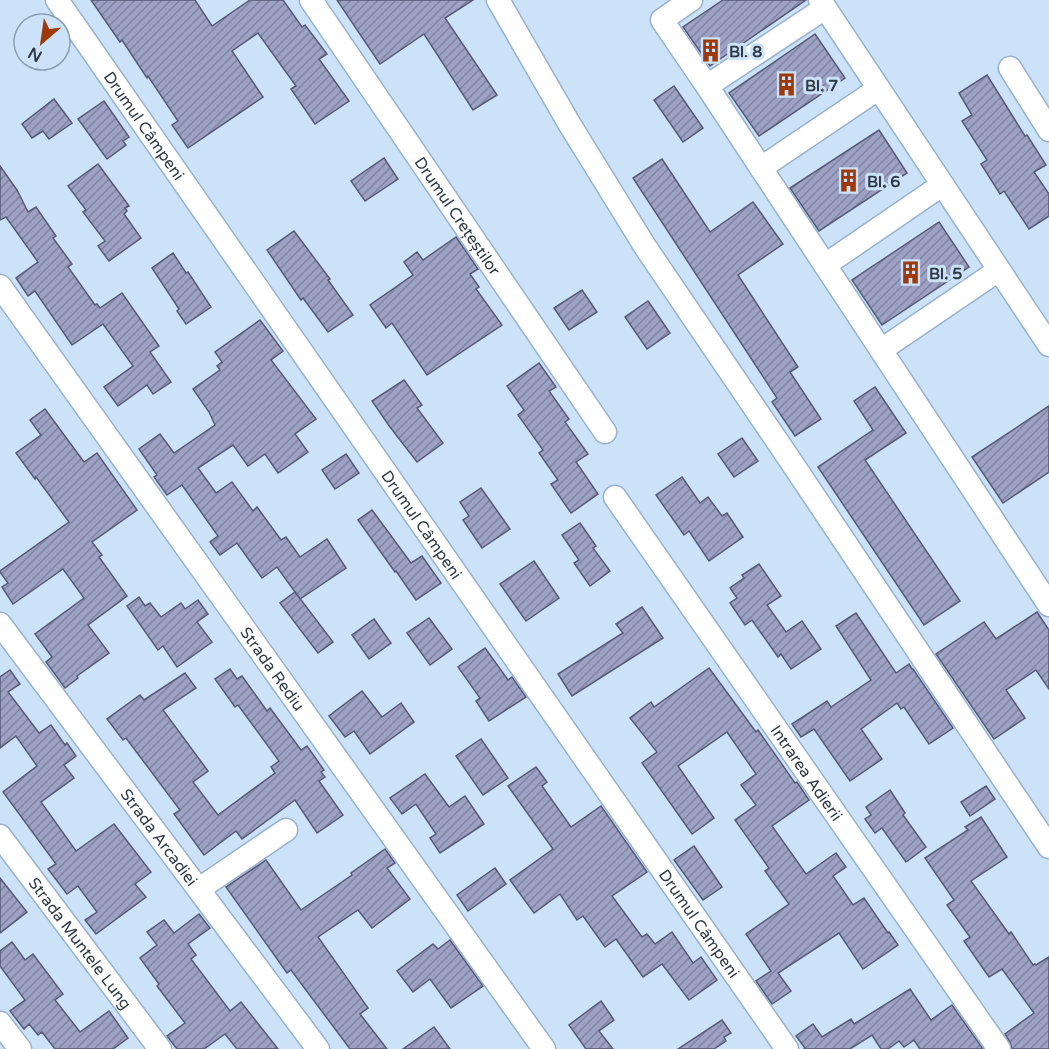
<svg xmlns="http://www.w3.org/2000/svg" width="1049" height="1049" font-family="'Varela Round',sans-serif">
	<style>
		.building { fill: url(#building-hatch); stroke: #565978; stroke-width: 1.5 }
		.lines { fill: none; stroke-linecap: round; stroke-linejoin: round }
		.street-casing { stroke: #98b2ce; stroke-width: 25 }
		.street { stroke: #fff; stroke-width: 22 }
		.labels { text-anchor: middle; stroke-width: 6; stroke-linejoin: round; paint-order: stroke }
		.poi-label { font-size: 16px; font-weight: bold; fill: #2f3a45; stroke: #cce2f9; text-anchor: start }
		.street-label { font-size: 16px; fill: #2f3a45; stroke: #cce2f9 }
	</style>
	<defs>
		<pattern id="building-hatch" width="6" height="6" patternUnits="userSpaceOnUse" patternTransform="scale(1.5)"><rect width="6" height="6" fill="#9da1c3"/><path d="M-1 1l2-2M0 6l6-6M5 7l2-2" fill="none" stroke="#8084a0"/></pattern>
	</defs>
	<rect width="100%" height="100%" fill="#cce2f9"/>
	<g class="building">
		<path d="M91,0H195L212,26L250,0H283L302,27L305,25L327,54L319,59L349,101L315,124L291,89L296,86L258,33L232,51L263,97L188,148L172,125L178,121L148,76L147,78L122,40L120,42Z"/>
		<path d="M337,0H473L445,18L497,95L473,110L424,34L380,64Z"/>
		<path d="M723,0H806L710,66L683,27Z"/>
		<path d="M815,34L845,78L759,136L729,93Z"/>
		<path d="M987,75L1025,136L1027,135L1046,165L1034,172L1049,194V216L1029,229L1004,191L1000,194L981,164L987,160L962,121L972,115L959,93Z"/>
		<path d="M674,86L703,128L683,142L654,100Z"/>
		<path d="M54,99L72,123L49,139L43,131L32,138L22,124Z"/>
		<path d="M104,101L129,137L123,141L126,145L107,159L78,119Z"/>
		<path d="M879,130L907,173L819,231L790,188Z"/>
		<path d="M384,158L398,179L365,201L351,181Z"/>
		<path d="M662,159L710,232L753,202L783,244L738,275L798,367L790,372L821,419L795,436L772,402L777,398L633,178Z"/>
		<path d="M98,164L129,206L125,208L127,211L124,214L141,238L109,261L98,246L105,241L83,212L86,210L68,186Z"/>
		<path d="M0,166L17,190L28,212L36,207L56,236L53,238L72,264L68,267L95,305L97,304L100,308L122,293L159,346L150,352L171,382L153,394L147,385L118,406L104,387L133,366L103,324L72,345L35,291L28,296L16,278L38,262L6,217L0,220Z"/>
		<path d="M939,222L969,267L882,325L852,280Z"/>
		<path d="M294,231L330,279L328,280L353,315L328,332L303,298L301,300L267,250Z"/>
		<path d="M456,237L478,269L470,274L479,287L476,289L502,325L427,375L392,323L386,328L370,305L413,275L404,262L417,252L423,260Z"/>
		<path d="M173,253L186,273L188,272L211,307L186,324L177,311L179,309L152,268Z"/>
		<path d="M582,290L597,312L569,330L554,308Z"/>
		<path d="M648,301L670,333L647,349L625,317Z"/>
		<path d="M260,320L283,351L271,360L316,419L295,434L308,452L278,473L265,454L248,466L233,445L198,468L216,493L232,482L253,511L257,507L281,540L286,537L300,557L327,539L346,568L300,599L277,567L262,578L237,543L220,555L210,542L218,536L182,485L167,495L154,477L157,475L139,449L160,434L174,453L215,425L209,412L193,389L220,370L217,366L222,362L215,352Z"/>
		<path d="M539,363L556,387L549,391L569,419L565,422L588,454L576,462L598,494L571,513L551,484L558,480L539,453L543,450L518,415L524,410L507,386Z"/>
		<path d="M404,380L422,405L417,408L443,443L417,462L390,427L372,401Z"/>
		<path d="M875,387L906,433L865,460L960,601L924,625L818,467L873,430L854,401Z"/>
		<path d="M1049,406V472L1003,503L972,457Z"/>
		<path d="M45,409L84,462L97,453L137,510L92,542L102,555L99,557L127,596L88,625L109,653L77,676L78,678L65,688L46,662L52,657L35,634L84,598L63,569L13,604L2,587L8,583L0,572V571L69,522L36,477L35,479L16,453L41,435L30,420Z"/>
		<path d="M742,438L758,461L734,477L718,454Z"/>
		<path d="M346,454L359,473L335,489L322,470Z"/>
		<path d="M682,477L700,503L708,497L722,516L727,513L743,537L709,561L689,531L684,535L656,495Z"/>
		<path d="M481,488L510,529L482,548L463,520L469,516L460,502Z"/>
		<path d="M372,510L411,563L422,556L441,583L416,600L396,571L395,572L358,520Z"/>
		<path d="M580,523L596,546L593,548L610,571L590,586L574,563L579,560L562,535Z"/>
		<path d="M534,561L559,598L526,621L500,584Z"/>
		<path d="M759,564L781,596L767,605L786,632L802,621L821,649L791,669L781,654L778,657L752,620L745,625L730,603L737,598L730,588L744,578L742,575Z"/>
		<path d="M295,592L333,642L318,653L280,603Z"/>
		<path d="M139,597L145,606L150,603L161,617L181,603L185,609L198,600L208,614L197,622L212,642L177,667L163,646L158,650L127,606Z"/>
		<path d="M642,607L663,638L572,696L558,674L623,633L616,624Z"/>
		<path d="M1037,612L1049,630V689L1036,670L1006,690L1025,718L994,739L936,654L984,622L996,639Z"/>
		<path d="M856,613L896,673L909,664L912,669H913L953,728L929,744L904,707L901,709L897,703L861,729L882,759L850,781L814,729L801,737L792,724L827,701L831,707L871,680L836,626Z"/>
		<path d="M429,618L452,649L430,665L407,633Z"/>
		<path d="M374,619L391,643L369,659L352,635Z"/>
		<path d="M485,648L508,680L512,677L526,697L489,721L476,701L480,698L458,667Z"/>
		<path d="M709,668L756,732L758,730L795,783L797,782L809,800L772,826L806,874L836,853L846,867L833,876L853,905L864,898L888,933L889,932L898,945L863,969L839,933L778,973L791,991L772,1004L756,981L771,971L746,934L789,904L765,871L769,868L735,820L756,805L741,785L756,774L727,732L678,766L714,818L692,834L642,763L657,752L630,718L651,702L654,707Z"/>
		<path d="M230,669L237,679L242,676L267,711L270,708L301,750L307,746L324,770L321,772L325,777L319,781L343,815L317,833L295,800L242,839L236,831L204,855L174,814L180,810L126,738L123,740L107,719L140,695L144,700L185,673L196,688L163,710L208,771L193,782L218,815L275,773L271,767L279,761L238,705L235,707L215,679Z"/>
		<path d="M10,670L20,684L8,692L39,733L51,725L65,745L67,743L76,756L64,765L74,778L41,802L76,851L114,824L151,872L135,884L146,897L96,934L85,920L97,912L78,886L67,894L48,869L56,864L3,792L37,766L16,736L0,748V677Z"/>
		<path d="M362,691L382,717L401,703L414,722L370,754L354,731L345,737L329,716Z"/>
		<path d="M481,739L508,778L483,795L456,756Z"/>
		<path d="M536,767L547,782L542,786L571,827L601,806L647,872L612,896L642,937L647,934L655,944L672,932L693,963L701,957L717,980L689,1000L662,964L643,977L616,939L605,947L583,916L577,920L560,894L534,913L510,880L553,849L508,786Z"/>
		<path d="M425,774L449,807L465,796L484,824L440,853L430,838L436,834L416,804L402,814L390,798Z"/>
		<path d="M986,786L995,799L970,816L961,802Z"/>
		<path d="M890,790L905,813L903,815L926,847L906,862L882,828L875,833L865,819L871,815L866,807Z"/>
		<path d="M981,817L1007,857L971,881L1009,934L1011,932L1033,965L1035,964L1036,965L1049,957V1049H1012L1010,1042L1005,1034L1034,1013L1002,969L989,977L964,941L970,937L947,905L954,900L925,858L968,830L965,827Z"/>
		<path d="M694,846L722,887L703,900L674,860Z"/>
		<path d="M385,849L395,863L387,868L410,899L372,928L358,910L318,937L368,1008L360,1014L387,1049H350L291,970L287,973L226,887L266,860L301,910L352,875L351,873Z"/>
		<path d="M495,868L506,884L468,911L457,895Z"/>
		<path d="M0,878L27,912L0,933Z"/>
		<path d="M199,914L210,928L188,944L196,955L191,959L230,1011L241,1002L278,1049H237L225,1034L204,1049H177L167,1036L185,1023L157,986L159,984L140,958L157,945L147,932L164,920L174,933Z"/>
		<path d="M450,940L483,986L451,1008L430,979L413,992L397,971L433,944L438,949Z"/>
		<path d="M12,942L25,960L33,954L63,994L55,1000L80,1032L109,1011L128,1038L113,1049H55L42,1032L38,1035L29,1024L24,1029L10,1011L25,1000L0,966V951Z"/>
		<path d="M910,989L931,1020L952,1005L983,1049H920L914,1040L904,1047L899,1041L888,1049H881L872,1035L850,1049H804L805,1048L796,1036L813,1024L822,1037L851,1019L854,1024Z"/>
		<path d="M601,1001L614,1020L599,1031L613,1049H586L569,1025Z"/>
		<path d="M722,1020L731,1033L724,1037L726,1041L714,1049H678Z"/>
		<path d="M434,1027L450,1049H403Z"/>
	</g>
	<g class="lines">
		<defs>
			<g id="street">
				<path id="s1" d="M57,0L787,1049"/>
				<path id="s2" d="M311,0L605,432"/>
				<path d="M498,0L570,125L646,248L790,460L1049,847"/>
				<path d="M691,0L662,20L707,86"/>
				<path d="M820,0L1049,345"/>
				<path d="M825,8L707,86L1049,605"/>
				<path d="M1010,68L1049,130"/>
				<path d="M761,168L878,89"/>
				<path d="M825,265L942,185"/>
				<path id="s3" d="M0,286L544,1049"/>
				<path d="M881,350L999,270"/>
				<path id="s4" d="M615,497L999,1049"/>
				<path id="s5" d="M0,624L318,1049"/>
				<path id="s6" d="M0,836L160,1049"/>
				<path d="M199,889L286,830"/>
				<path d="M0,1023L20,1049"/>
			</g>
		</defs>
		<use href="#street" class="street-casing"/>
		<use href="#street" class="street"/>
	</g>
	<defs>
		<symbol id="building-bare" viewBox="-9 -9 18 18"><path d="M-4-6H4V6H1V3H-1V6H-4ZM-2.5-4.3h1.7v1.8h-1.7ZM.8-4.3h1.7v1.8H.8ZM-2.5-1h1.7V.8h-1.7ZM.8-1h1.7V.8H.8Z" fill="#9e3909" stroke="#cce2f9" stroke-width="2.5" paint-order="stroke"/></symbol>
	</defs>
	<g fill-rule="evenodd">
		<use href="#building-bare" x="694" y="34" width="33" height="33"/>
		<use href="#building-bare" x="770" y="68" width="33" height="33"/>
		<use href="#building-bare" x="832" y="164" width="33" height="33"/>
		<use href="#building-bare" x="894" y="256" width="33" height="33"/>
	</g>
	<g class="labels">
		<g class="poi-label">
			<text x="729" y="57">Bl. 8</text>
			<text x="805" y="91">Bl. 7</text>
			<text x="867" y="187">Bl. 6</text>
			<text x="929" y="279">Bl. 5</text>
		</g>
		<g class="street-label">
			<text dy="6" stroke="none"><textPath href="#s1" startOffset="153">Drumul Câmpeni</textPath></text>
			<text dy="6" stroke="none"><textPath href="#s2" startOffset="261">Drumul Crețeștilor</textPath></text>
			<text dy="6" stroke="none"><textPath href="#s1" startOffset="639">Drumul Câmpeni</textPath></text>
			<text dy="6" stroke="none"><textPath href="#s3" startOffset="470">Strada Rediu</textPath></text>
			<text dy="6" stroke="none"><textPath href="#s4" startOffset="336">Intrarea Adierii</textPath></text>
			<text dy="6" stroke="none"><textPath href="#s5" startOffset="266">Strada Arcadiei</textPath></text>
			<text dy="6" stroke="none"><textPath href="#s1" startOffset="1125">Drumul Câmpeni</textPath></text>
			<text dy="6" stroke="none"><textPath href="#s6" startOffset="134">Strada Muntele Lung</textPath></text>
		</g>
	</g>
	<g transform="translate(42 42) rotate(209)"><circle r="28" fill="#cce2f9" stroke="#8d9fb1" stroke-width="1.5"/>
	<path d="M0-4.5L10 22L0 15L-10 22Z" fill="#9e3909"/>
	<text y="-9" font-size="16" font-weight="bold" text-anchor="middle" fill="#2f3a45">N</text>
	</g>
</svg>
